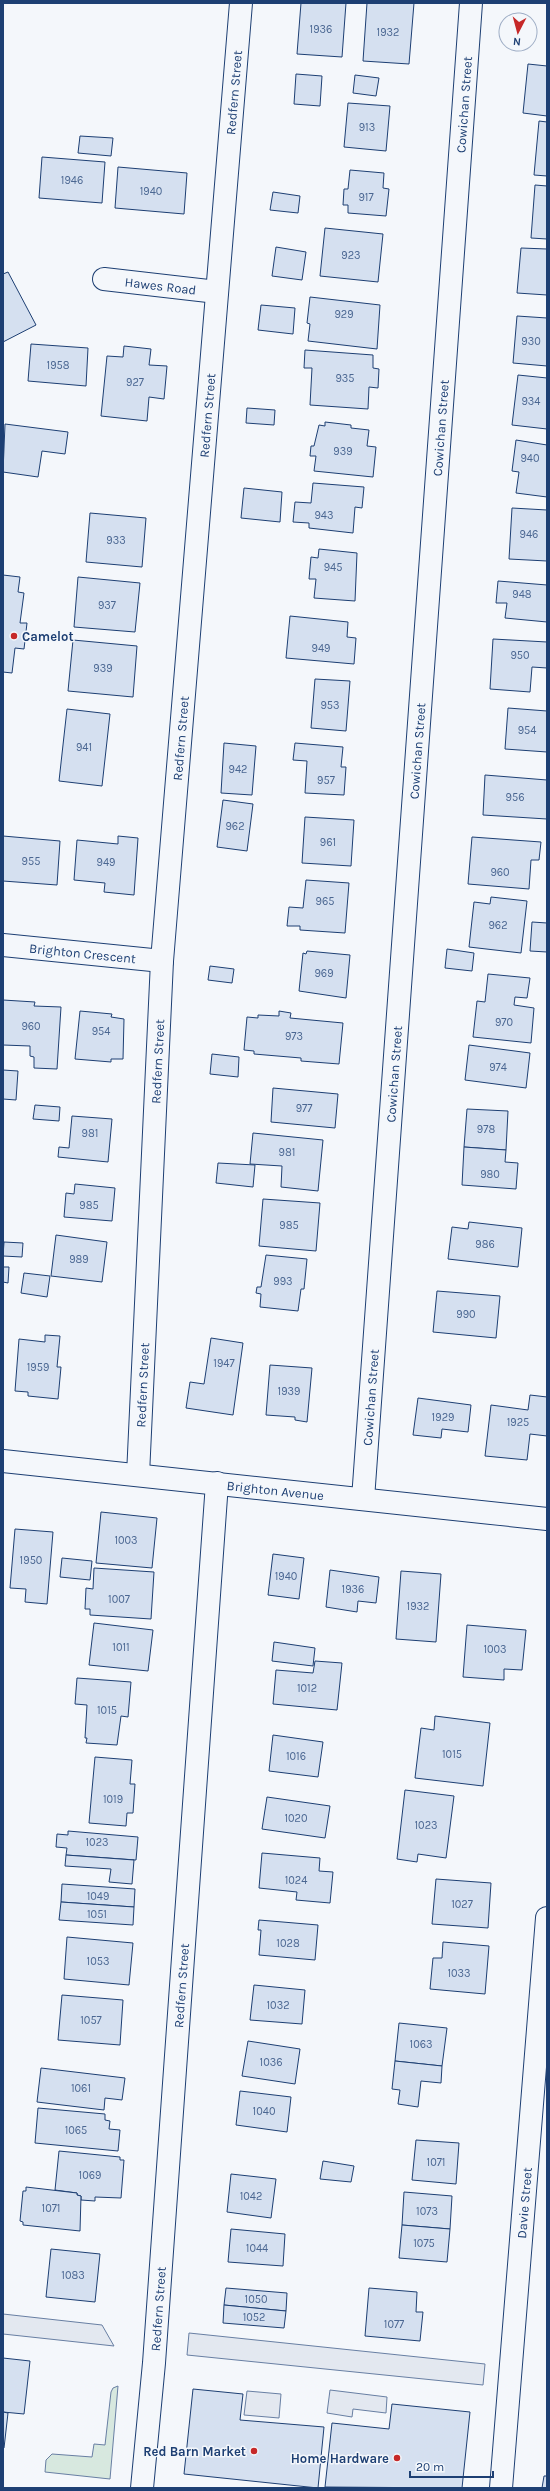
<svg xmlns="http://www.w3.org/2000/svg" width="550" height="2491" font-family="Karla,sans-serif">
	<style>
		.green { fill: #d7e8df; stroke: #687fa3 }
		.parking { fill: #e3e8f0; stroke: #687fa3 }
		.building { fill: #d5e0f0; stroke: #1d3f73 }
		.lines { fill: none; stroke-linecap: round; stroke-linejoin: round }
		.street-casing { stroke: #1d3f73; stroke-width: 24 }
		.street { stroke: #f4f7fb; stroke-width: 22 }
		.poi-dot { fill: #c62828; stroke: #f4f7fb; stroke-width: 1.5 }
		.labels { text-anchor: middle; stroke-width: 3; stroke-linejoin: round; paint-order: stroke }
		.number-label { font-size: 11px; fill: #4b6792 }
		.street-label { font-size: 13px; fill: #1d3f73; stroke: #f4f7fb }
		.poi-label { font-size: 13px; font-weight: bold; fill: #1d3f73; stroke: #f4f7fb; text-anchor: end }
	</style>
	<rect width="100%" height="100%" fill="#f4f7fb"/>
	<path class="green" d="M118,2386L110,2479L45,2472L46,2460L52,2454L92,2457L94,2444L105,2445L111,2392L113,2388Z"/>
	<g class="parking">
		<path d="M3,2314L102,2325L114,2346L3,2334Z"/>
		<path d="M189,2333L485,2364L483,2385L187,2355Z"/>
		<path d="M330,2390L387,2397L386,2413L353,2409L352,2417L327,2413Z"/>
		<path d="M247,2391L281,2394L279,2418L244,2415Z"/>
	</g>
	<g class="building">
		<path d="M301,3H346L342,57L297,54Z"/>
		<path d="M367,3H414L409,64L363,61Z"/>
		<path d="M528,64L547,66V116L523,113Z"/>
		<path d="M296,74L322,76L320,106L294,104Z"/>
		<path d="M355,75L379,78L376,96L353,93Z"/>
		<path d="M348,103L390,106L386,151L344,147Z"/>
		<path d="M539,121L547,122V176L534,175Z"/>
		<path d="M80,136L113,138L111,156L78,153Z"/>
		<path d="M42,157L105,162L102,203L39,198Z"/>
		<path d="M118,167L187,173L184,214L115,208Z"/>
		<path d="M350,170L384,173L383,188L389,189L386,216L348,213V205H343L344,189H348Z"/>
		<path d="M535,185L547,186V239L531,238Z"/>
		<path d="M273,192L300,196L298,213L270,210Z"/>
		<path d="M325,228L383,234L378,282L320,276Z"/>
		<path d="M276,247L306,252L302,280L272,276Z"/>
		<path d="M521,248L547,249V295L517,293Z"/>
		<path d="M8,272L36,325L3,342V274Z"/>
		<path d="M310,297L380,305L377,349L308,341L310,324L307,323Z"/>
		<path d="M261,305L295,308L293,334L258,330Z"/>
		<path d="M517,316L547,318V366L513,363Z"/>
		<path d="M31,344L88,348L86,386L28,381Z"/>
		<path d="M124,346L151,349L149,365L167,366L164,399L149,397L147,421L101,416L107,356L123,357Z"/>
		<path d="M305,350L373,355V368L379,369L378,388L369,387L368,409L310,405L312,368H304Z"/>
		<path d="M518,375L547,378V429L512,425Z"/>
		<path d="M247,408L275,410L274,425L246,423Z"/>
		<path d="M325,422L351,425V428L369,430L367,446L376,447L373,477L314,471L316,456H310L311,446H314L319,425L325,426Z"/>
		<path d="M5,424L68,432L65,454L42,451L38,477L3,472Z"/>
		<path d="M516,440L547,445V497L516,493L519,472L512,471Z"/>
		<path d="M313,483L364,487L362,508L355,507L353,533L309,528V523L293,522L295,502L311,503Z"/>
		<path d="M244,488L282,492L280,522L241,518Z"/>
		<path d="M512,508L547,510V561L509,559Z"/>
		<path d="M90,513L146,518L142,567L86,562Z"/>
		<path d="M319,549L357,553L355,601L314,598L316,579H309L311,557L318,558Z"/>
		<path d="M3,575L20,577L18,592L24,593L20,623H27L24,649L15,648L12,673L3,672Z"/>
		<path d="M78,577L140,583L135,632L74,627Z"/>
		<path d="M498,581L547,585V622L505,618L507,603H496Z"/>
		<path d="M290,616L348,622L347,637L356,638L354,664L286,658Z"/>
		<path d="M493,639L547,642V668L532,667L530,692L490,689Z"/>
		<path d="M73,640L137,646L133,697L68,691Z"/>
		<path d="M315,679L350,681L346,731L311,728Z"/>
		<path d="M508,708L547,711V752L505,749Z"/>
		<path d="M67,709L110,714L102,786L59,781Z"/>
		<path d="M224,743L256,746L252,795L221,793Z"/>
		<path d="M295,743L343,747L341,767H346L344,795L305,793L307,761L293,760Z"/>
		<path d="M485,775L547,780V819L483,815Z"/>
		<path d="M223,800L253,804L247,851L217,847Z"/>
		<path d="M305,817L354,820L351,866L302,863Z"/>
		<path d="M3,836L60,841L57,885L3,881Z"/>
		<path d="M118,836L138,838L134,895L104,892L105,883L74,880L77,840L118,844Z"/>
		<path d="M472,837L541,842L539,860H531L529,889L468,884Z"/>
		<path d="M306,880L349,883L345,933L300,930V926H287L289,907L303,908Z"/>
		<path d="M491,897L527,901L521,953L469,947L474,902L490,904Z"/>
		<path d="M532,922L547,923V952L530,951Z"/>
		<path d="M447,949L474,953L472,971L445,968Z"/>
		<path d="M307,951L350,955L346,998L299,991L303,953L306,954Z"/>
		<path d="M210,966L234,969L232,983L208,980Z"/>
		<path d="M488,974L530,978L527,998L515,997L514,1005L534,1008L531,1043L473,1037L477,1001L485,1002Z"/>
		<path d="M3,1000L35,1002L34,1006L61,1007L57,1069L34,1068V1057L30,1056V1046L3,1045Z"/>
		<path d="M80,1011L112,1014L111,1017L124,1019L123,1059H111V1062L75,1059Z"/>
		<path d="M279,1011L291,1013L290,1018L343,1023L339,1064L301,1061V1058L254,1054V1051L244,1050L247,1017L258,1018V1015L279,1016Z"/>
		<path d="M469,1045L530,1053L526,1088L465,1080Z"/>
		<path d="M212,1054L239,1057L238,1077L210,1074Z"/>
		<path d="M3,1070L18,1071L16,1100L3,1099Z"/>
		<path d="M273,1088L338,1094L335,1128L271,1122Z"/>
		<path d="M35,1105L60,1107L59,1121L33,1119Z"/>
		<path d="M467,1109L508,1111L506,1150L464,1147Z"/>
		<path d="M72,1116L112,1119L108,1162L58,1157L59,1147L69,1148Z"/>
		<path d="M253,1133L323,1140L318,1191L281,1187L282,1166L250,1164Z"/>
		<path d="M464,1147L506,1150L505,1162L518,1163L516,1189L462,1185Z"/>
		<path d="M218,1163L255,1165L253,1187L216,1183Z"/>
		<path d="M75,1184L115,1188L112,1221L64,1217L66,1193L74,1194Z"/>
		<path d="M263,1199L320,1203L316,1251L259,1246Z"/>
		<path d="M469,1222L522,1228L518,1267L448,1259L452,1227L468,1229Z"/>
		<path d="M56,1235L107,1242L102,1282L51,1276Z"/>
		<path d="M4,1242L23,1243L22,1257L3,1256Z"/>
		<path d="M266,1255L307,1259L304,1289H301L298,1311L260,1307L261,1294L256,1293L257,1287H261Z"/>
		<path d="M3,1267H9L8,1283L3,1282Z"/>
		<path d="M24,1273L50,1276L47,1297L21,1293Z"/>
		<path d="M437,1291L500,1296L496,1338L433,1332Z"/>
		<path d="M45,1335L60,1336L57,1367H61L58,1399L28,1396V1392L15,1391L19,1339L45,1342Z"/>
		<path d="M211,1338L243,1343L233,1415L186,1408L190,1382L204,1384Z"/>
		<path d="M270,1365L312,1368L307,1422L295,1420V1417L266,1415Z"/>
		<path d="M530,1395L547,1397V1436L530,1434L527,1460L485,1456L491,1405L528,1410Z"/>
		<path d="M418,1398L471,1405L468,1432L442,1429L441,1438L413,1435Z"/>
		<path d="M101,1512L157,1518L152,1568L96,1563Z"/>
		<path d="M15,1529L53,1532L47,1604L25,1602L26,1589L10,1588Z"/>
		<path d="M273,1554L304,1558L299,1599L268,1595Z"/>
		<path d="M62,1558L92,1561L90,1580L60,1577Z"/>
		<path d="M94,1568L154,1572L151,1619L90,1615V1609H85L86,1588L93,1589Z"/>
		<path d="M330,1570L379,1577L376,1603L358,1601L357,1612L326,1607Z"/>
		<path d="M401,1571L441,1574L436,1642L396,1639Z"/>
		<path d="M94,1623L153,1630L148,1671L89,1665Z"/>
		<path d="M467,1625L526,1630L522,1670L504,1669V1680L463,1677Z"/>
		<path d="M274,1642L315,1648L313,1666L272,1661Z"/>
		<path d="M315,1661L342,1663L337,1710L273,1704L276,1670L313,1673Z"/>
		<path d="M77,1678L131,1682L128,1717L121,1716L117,1745L86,1743L87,1738H85L87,1705L75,1704Z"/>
		<path d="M435,1716L490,1723L483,1786L415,1778L421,1728L434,1730Z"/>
		<path d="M273,1735L323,1742L318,1777L269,1771Z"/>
		<path d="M95,1757L132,1760L130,1784H135L133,1813H127L126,1826L89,1823Z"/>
		<path d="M405,1790L454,1796L446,1858L418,1854L417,1862L397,1859Z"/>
		<path d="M267,1797L330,1806L325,1838L262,1829Z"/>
		<path d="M68,1831L138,1837L136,1860L66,1855L67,1848L56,1847L57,1834L68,1835Z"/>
		<path d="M262,1853L320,1858L319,1871L333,1872L330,1903L296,1900L297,1892L259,1888Z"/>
		<path d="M66,1855L134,1860L132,1884L109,1882L111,1869L65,1866Z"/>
		<path d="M436,1879L491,1883L488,1928L432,1924Z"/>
		<path d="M62,1884L135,1889L134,1907L61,1902Z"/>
		<path d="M61,1902L134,1907L133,1925L59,1920Z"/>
		<path d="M259,1920L318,1925L315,1960L259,1955L261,1930H258Z"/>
		<path d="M67,1937L133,1943L129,1985L64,1979Z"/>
		<path d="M443,1942L489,1946L485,1994L430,1989L433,1958H442Z"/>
		<path d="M254,1985L305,1990L302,2024L250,2020Z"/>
		<path d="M62,1995L123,2000L120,2045L58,2040Z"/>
		<path d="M399,2023L447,2028L442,2066L395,2061Z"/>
		<path d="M248,2041L300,2049L295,2084L242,2076Z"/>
		<path d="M395,2061L442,2066L441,2083L421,2081L418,2107L398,2104L400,2090L392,2089Z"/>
		<path d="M41,2068L125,2078L122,2100L105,2098L104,2110L37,2102Z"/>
		<path d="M240,2091L291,2097L287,2132L236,2125Z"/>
		<path d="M38,2108L105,2114V2120L110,2121L109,2129L120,2130L118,2151L35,2143Z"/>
		<path d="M416,2140L459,2143L456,2184L412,2180Z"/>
		<path d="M59,2151L120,2157V2160H124L121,2198L95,2197V2201L81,2200V2196L77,2195V2193L55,2190Z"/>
		<path d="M323,2161L354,2166L351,2182L320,2179Z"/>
		<path d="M231,2174L276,2179L271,2218L227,2212Z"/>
		<path d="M26,2187L77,2193V2195L81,2196L80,2231L23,2225V2222L20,2221L23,2191H26Z"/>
		<path d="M404,2192L452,2196L450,2229L402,2225Z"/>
		<path d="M402,2225L450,2229L447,2262L399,2258Z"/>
		<path d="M231,2229L285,2234L283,2266L228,2262Z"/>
		<path d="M51,2249L100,2254L95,2302L46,2297Z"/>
		<path d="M226,2288L287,2293L286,2311L224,2305Z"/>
		<path d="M369,2288L417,2292L416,2312H423L420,2341L365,2336Z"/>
		<path d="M224,2305L286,2311L284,2328L223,2323Z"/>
		<path d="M3,2358L30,2361L24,2414L3,2412Z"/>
		<path d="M193,2389L243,2394L240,2420L324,2427L318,2488L184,2474Z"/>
		<path d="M392,2404L470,2412L462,2488L325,2487L332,2423L389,2429Z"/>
		<path d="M3,2412L8,2413L4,2448L3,2447Z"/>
		<path d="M547,2473V2488H542L544,2476H547Z"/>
	</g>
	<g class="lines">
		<defs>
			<g id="street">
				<path id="s1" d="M104,279L217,292"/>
				<path id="s2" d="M3,945L162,961"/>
				<path id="s3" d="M3,1461L547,1519"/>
				<path id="s4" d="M138,1475L162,961L241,3"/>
				<path id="s5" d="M363,1499L471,3"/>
				<path id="s6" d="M142,2488L154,2363L217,1483"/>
				<path id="s7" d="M501,2488L547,1918"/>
			</g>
		</defs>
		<use href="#street" class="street-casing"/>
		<use href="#street" class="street"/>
	</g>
	<g class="poi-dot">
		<circle cx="14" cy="636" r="4"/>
		<circle cx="254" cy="2451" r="4"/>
		<circle cx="397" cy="2458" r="4"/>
	</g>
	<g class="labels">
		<g class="number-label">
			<text x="321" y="33">1936</text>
			<text x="388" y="36">1932</text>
			<text x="367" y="131">913</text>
			<text x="72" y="184">1946</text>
			<text x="151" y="195">1940</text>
			<text x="366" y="201">917</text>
			<text x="351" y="259">923</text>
			<text x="344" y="318">929</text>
			<text x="531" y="345">930</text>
			<text x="58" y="369">1958</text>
			<text x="345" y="382">935</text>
			<text x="135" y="386">927</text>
			<text x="531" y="405">934</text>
			<text x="343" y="455">939</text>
			<text x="530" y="462">940</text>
			<text x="324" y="519">943</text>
			<text x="529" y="538">946</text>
			<text x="116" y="544">933</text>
			<text x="333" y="571">945</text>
			<text x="522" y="598">948</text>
			<text x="107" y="609">937</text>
			<text x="321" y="652">949</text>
			<text x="520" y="659">950</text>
			<text x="103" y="672">939</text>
			<text x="330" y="709">953</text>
			<text x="527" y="734">954</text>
			<text x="84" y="751">941</text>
			<text x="238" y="773">942</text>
			<text x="326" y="784">957</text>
			<text x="515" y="801">956</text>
			<text x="235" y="830">962</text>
			<text x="328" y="846">961</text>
			<text x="31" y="865">955</text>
			<text x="106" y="866">949</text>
			<text x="500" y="876">960</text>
			<text x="325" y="905">965</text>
			<text x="498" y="929">962</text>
			<text x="324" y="977">969</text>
			<text x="504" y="1026">970</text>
			<text x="31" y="1030">960</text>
			<text x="101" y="1035">954</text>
			<text x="294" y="1040">973</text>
			<text x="498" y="1071">974</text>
			<text x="304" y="1112">977</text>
			<text x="486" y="1133">978</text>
			<text x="90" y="1137">981</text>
			<text x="287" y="1156">981</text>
			<text x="490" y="1178">980</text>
			<text x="89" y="1209">985</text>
			<text x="289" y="1229">985</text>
			<text x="485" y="1248">986</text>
			<text x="79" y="1263">989</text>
			<text x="283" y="1285">993</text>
			<text x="466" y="1318">990</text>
			<text x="224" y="1367">1947</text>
			<text x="38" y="1371">1959</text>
			<text x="289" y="1395">1939</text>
			<text x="443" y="1421">1929</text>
			<text x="518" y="1426">1925</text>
			<text x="126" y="1544">1003</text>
			<text x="31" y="1564">1950</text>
			<text x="286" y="1580">1940</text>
			<text x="353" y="1593">1936</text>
			<text x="119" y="1603">1007</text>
			<text x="418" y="1610">1932</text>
			<text x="121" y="1651">1011</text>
			<text x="495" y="1653">1003</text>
			<text x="307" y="1692">1012</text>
			<text x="107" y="1714">1015</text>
			<text x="452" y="1758">1015</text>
			<text x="296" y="1760">1016</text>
			<text x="113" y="1803">1019</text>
			<text x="296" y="1822">1020</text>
			<text x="426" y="1829">1023</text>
			<text x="97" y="1846">1023</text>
			<text x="296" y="1884">1024</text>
			<text x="98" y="1900">1049</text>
			<text x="462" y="1908">1027</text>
			<text x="97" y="1918">1051</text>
			<text x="288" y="1947">1028</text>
			<text x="98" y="1965">1053</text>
			<text x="459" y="1977">1033</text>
			<text x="278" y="2009">1032</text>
			<text x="91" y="2024">1057</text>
			<text x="421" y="2048">1063</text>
			<text x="271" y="2066">1036</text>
			<text x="81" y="2092">1061</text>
			<text x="264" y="2115">1040</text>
			<text x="76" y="2134">1065</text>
			<text x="436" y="2166">1071</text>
			<text x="90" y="2179">1069</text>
			<text x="251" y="2200">1042</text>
			<text x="51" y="2212">1071</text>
			<text x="427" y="2215">1073</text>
			<text x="424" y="2247">1075</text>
			<text x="257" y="2252">1044</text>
			<text x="73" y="2279">1083</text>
			<text x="256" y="2303">1050</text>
			<text x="254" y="2321">1052</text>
			<text x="394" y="2328">1077</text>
		</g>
		<g class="street-label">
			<text dy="5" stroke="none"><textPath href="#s4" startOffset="1386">Redfern Street</textPath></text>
			<text dy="5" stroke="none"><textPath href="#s5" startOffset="1398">Cowichan Street</textPath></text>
			<text dy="5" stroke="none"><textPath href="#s1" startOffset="57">Hawes Road</textPath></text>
			<text dy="5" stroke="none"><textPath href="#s4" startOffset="1062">Redfern Street</textPath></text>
			<text dy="5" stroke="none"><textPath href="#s5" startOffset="1074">Cowichan Street</textPath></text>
			<text dy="5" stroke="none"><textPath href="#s4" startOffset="738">Redfern Street</textPath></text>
			<text dy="5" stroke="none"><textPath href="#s5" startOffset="750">Cowichan Street</textPath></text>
			<text dy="5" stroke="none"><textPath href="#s2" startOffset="80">Brighton Crescent</textPath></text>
			<text dy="5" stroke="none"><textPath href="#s4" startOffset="414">Redfern Street</textPath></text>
			<text dy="5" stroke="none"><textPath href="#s5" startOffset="426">Cowichan Street</textPath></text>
			<text dy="5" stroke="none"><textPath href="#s4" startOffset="90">Redfern Street</textPath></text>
			<text dy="5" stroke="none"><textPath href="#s5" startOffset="102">Cowichan Street</textPath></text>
			<text dy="5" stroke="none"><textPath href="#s3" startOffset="274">Brighton Avenue</textPath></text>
			<text dy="5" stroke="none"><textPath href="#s6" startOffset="504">Redfern Street</textPath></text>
			<text dy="5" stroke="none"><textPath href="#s7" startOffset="286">Davie Street</textPath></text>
			<text dy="5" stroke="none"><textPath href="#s6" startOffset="180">Redfern Street</textPath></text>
		</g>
		<g class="poi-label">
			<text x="22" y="641" text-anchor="start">Camelot</text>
			<text x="246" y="2456">Red Barn Market</text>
			<text x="389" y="2463">Home Hardware</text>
		</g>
	</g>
	<rect width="550" height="2491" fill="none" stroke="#1d3f73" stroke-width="8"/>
	<g transform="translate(518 32) rotate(186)"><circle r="19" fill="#f4f7fb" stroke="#9eadc5"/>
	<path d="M0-3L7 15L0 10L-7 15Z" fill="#c62828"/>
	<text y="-6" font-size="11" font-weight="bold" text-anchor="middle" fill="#1d3f73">N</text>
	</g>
	<path d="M410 2471v6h83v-6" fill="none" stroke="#1d3f73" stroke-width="2"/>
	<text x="416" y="2471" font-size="12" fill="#1d3f73" stroke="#f4f7fb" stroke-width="3" paint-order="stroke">20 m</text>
</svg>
